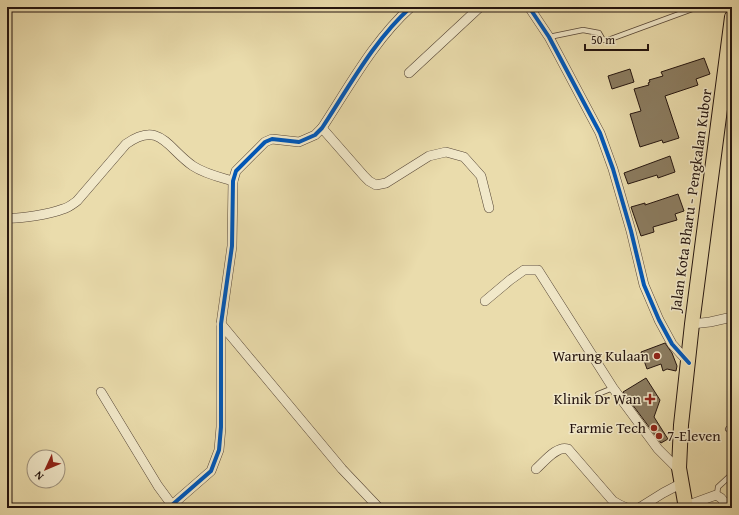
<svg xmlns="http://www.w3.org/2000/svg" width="739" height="515" font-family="'Gentium Book Plus',serif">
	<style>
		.building { fill: #8b7c60; stroke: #24140e }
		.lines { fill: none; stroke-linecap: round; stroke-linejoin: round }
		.lane-casing { stroke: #564636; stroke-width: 6 }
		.street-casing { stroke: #564636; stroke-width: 10 }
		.primary-casing { stroke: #24140e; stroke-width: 16 }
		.lane { stroke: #f1e8c9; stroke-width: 4.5 }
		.street { stroke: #f1e8c9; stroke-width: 9 }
		.primary { stroke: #eadcac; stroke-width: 14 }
		.cycleway-casing { stroke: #f1e8c9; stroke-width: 6 }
		.cycleway { stroke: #0057b8; stroke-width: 4 }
		.poi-dot { fill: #8f2418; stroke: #f1e8c9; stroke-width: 1.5 }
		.labels { text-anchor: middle; stroke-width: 3; stroke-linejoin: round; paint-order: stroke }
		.street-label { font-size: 15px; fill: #24140e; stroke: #f1e8c9 }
		.poi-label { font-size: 15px; fill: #24140e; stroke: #f1e8c9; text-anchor: end }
	</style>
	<rect width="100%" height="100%" fill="#eadcac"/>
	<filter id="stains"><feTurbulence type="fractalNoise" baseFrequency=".005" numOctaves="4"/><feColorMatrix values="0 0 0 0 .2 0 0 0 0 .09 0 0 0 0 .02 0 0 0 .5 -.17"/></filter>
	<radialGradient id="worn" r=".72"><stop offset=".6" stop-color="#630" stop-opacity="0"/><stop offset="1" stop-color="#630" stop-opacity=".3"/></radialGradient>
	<g class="building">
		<path d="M704,58L710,74L696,79L698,85L665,96L679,138L663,143L662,140L640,147L630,114L641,111L634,89L649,85L648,83L650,82L649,80L663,76L661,72Z"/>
		<path d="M630,69L634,82L612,89L608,76Z"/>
		<path d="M670,156L675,172L658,178L657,175L628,184L624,173Z"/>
		<path d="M678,194L684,211L675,214L677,220L653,227L654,232L641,236L631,207L645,203V205Z"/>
		<path d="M665,343L672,353L677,366L676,371L667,369L663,371L661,364L647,369L641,352Z"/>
		<path d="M646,378L660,400L654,417L668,439L661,443L623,392Z"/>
	</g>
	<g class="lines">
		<defs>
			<g id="lane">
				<path d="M549,37L583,30L599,33L603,40H608L698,7"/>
				<path d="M598,394L613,388"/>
				<path d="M728,429L732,431"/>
				<path d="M717,495L718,487L732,474"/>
			</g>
			<g id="street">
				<path d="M530,7L531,10L549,37L600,133L613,169L631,231L644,285L659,320L672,344L689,363"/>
				<path d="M409,73L480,7"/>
				<path d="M322,128L364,176L369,181L376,185L386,183L429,156L446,152L464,157L481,176L489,208"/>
				<path d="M7,218C21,219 50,214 63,209C68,208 73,204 77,201L126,144C160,120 167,148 193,166C205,174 219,177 233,181"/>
				<path d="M485,301L510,280L524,270H538L613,388L658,449L680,471"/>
				<path d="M221,324L342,469L379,508"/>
				<path d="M692,324L710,322L732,317"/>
				<path d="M101,392L158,486L172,505"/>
				<path d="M536,469C544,462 557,445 568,449L613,501L620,505L627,508"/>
				<path d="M686,506L716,495L721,498L729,508"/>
				<path d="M173,508L172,505L211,471L219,450L221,427V324L232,246L233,181L236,171L265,142L272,139L299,142L315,135L322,128C349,87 374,40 411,7"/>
				<path d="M639,508L663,493L682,483"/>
			</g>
			<path id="primary" d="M686,508L679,468L681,425L692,324L732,17"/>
		</defs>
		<use href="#lane" class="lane-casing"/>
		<use href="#street" class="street-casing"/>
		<use href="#primary" class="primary-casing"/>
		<use href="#lane" class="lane"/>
		<use href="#street" class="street"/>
		<use href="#primary" class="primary"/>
		<defs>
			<g id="cycleway">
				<path d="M530,7L531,10L549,37L600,133L613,169L631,231L644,285L659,320L672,344L689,363"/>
				<path d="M173,508L172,505L211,471L219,450L221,427V324L232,246L233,181L236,171L265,142L272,139L299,142L315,135L322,128C349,87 374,40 411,7"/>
			</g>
		</defs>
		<use href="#cycleway" class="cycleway-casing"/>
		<use href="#cycleway" class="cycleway"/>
	</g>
	<g class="poi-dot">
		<circle cx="657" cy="356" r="4"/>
		<path d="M648 393h4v4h4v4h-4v4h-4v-4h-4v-4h4z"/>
		<circle cx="654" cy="428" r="4"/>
		<circle cx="659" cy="436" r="4"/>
	</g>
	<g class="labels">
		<g class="street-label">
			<text transform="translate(691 200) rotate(-82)" y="5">Jalan Kota Bharu - Pengkalan Kubor</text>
		</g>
		<g class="poi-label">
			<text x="649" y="361">Warung Kulaan</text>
			<text x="641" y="404">Klinik Dr Wan</text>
			<text x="646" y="433">Farmie Tech</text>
			<text x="667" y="441" text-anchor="start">7-Eleven</text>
		</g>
	</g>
	<rect width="739" height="515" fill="none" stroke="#eadcac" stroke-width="24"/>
	<rect x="8" y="8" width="723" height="499" fill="none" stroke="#24140e" stroke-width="2"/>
	<rect x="12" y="12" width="715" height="491" fill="none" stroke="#24140e"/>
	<g transform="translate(46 469) rotate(226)"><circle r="19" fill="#f1e8c9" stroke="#9f937e"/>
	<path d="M0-3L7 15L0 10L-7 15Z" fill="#8f2418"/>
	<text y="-6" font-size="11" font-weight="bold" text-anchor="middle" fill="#24140e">N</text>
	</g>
	<path d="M585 44v6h63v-6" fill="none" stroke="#24140e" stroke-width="2"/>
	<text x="591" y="44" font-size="12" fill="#24140e" stroke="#f1e8c9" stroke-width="3" paint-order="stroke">50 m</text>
	<rect width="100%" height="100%" filter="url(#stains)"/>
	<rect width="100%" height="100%" fill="url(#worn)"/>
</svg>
